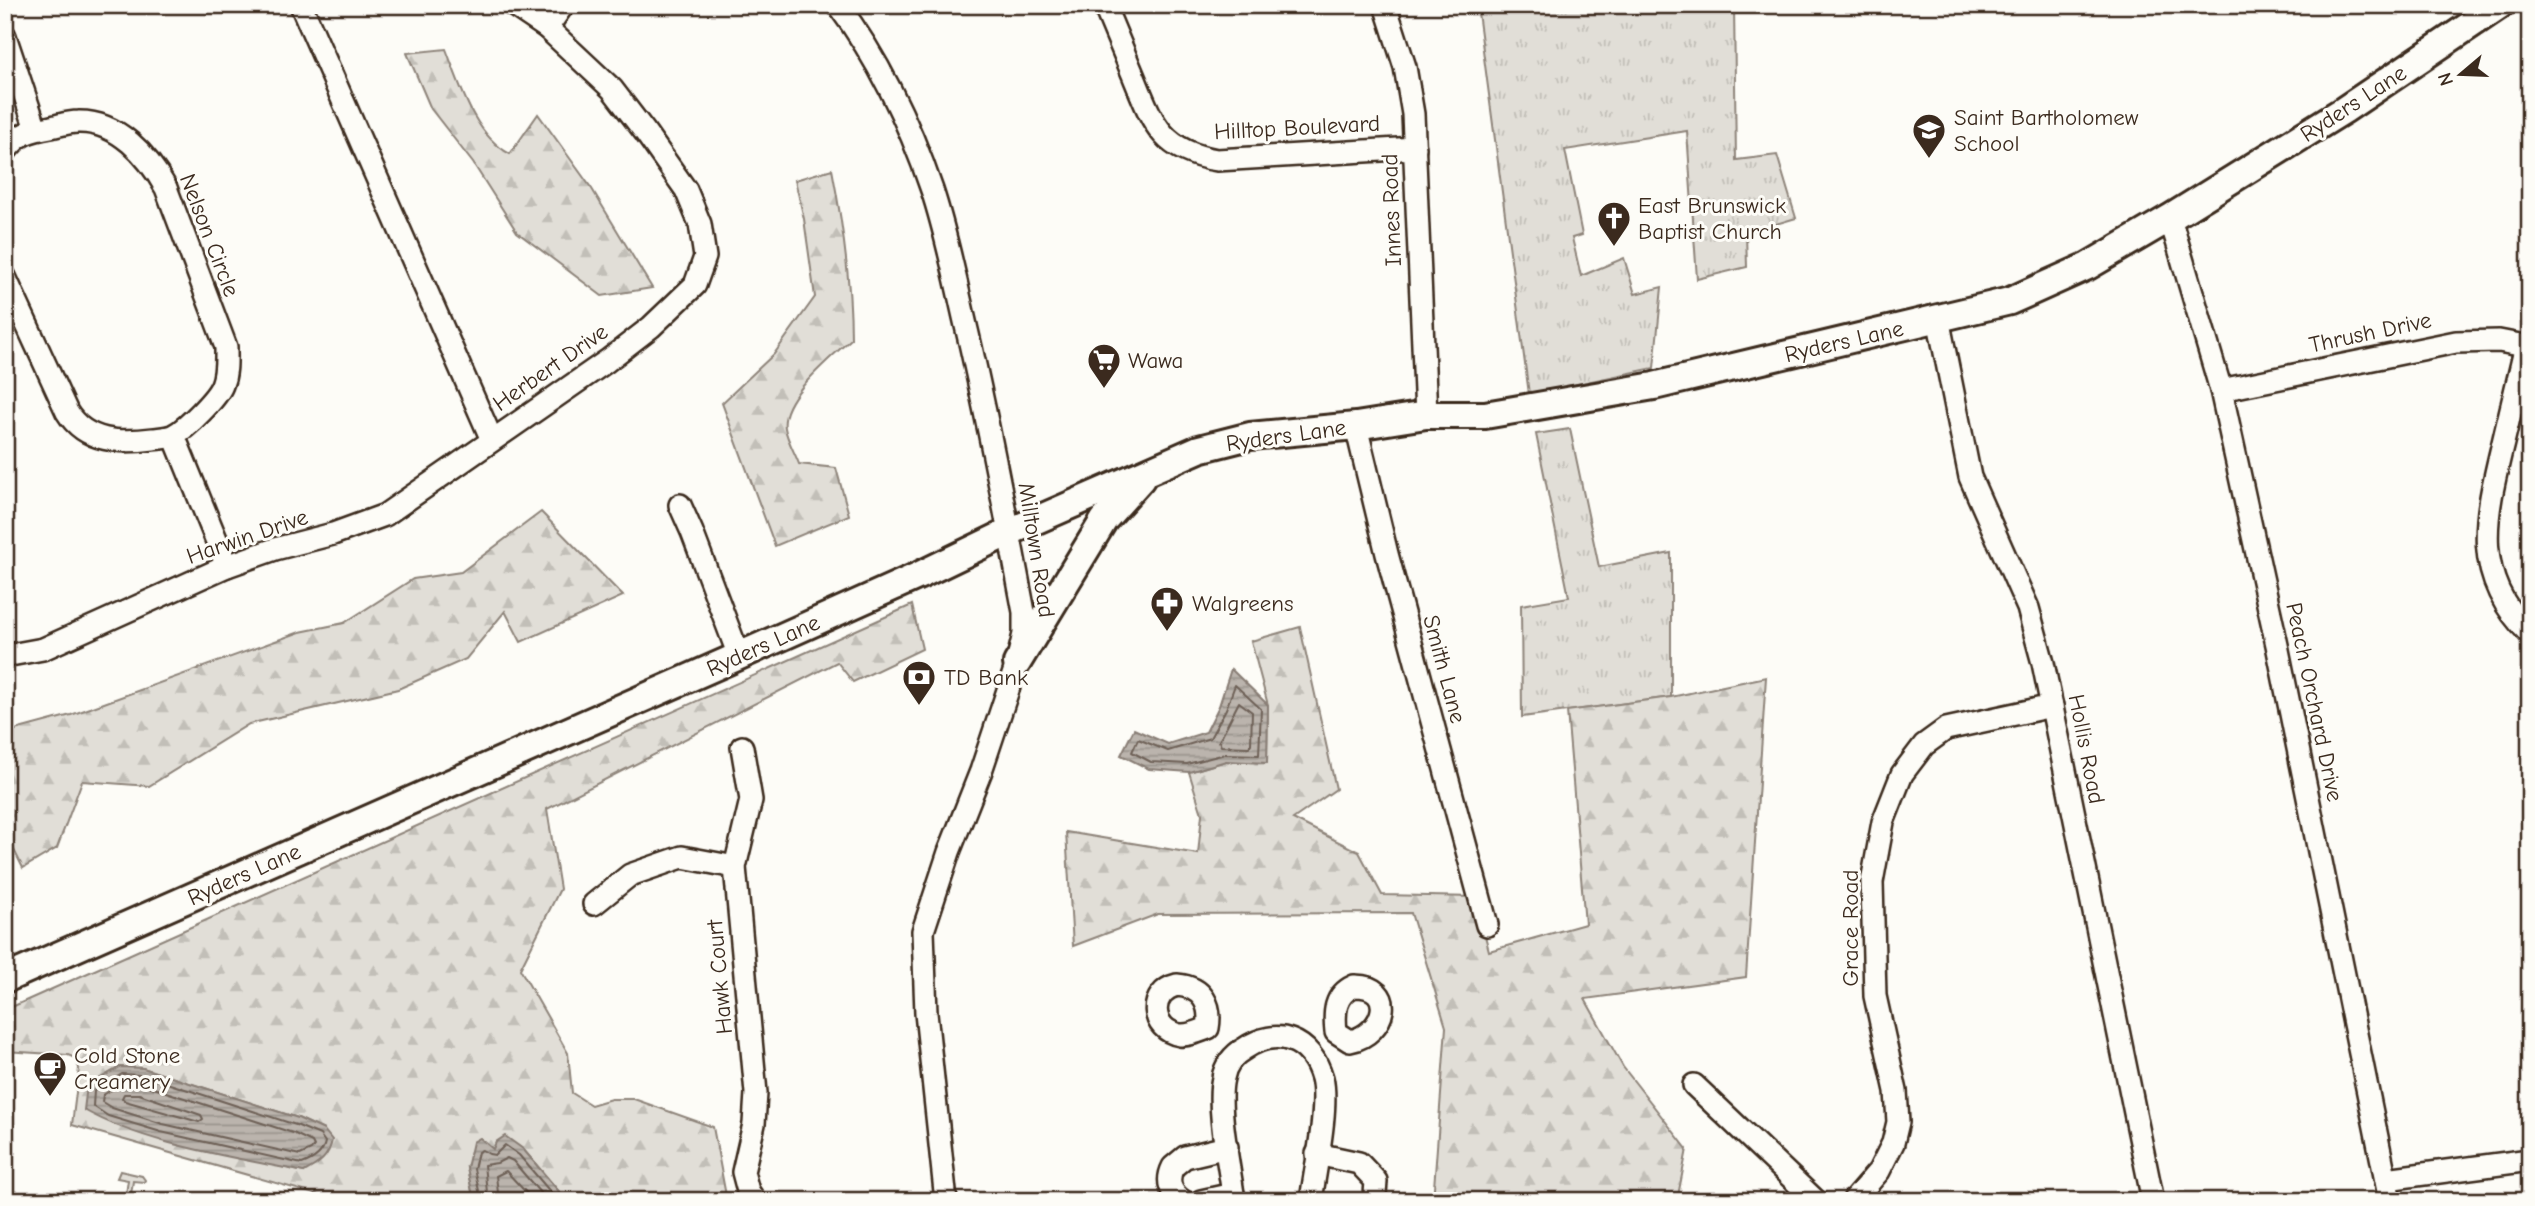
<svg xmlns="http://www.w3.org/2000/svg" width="2535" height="1206" font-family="'Comic Neue',sans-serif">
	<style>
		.grass { fill: url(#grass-tufts); stroke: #8e847a; stroke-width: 2 }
		.forest { fill: url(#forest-firs); stroke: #8e847a; stroke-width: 2; fill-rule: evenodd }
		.water { fill: url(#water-rules); stroke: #887d74; stroke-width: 2 }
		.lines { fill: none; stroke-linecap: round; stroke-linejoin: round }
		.shore { stroke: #6e6157; stroke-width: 2 }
		.minor-casing { stroke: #3b2a1e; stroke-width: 26 }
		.major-casing { stroke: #3b2a1e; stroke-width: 32 }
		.minor { stroke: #fdfcf7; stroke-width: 21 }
		.major { stroke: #fdfcf7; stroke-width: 26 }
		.labels { text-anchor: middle; stroke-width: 6; stroke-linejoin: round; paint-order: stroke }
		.street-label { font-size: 23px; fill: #3b2a1e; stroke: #fdfcf7 }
		.poi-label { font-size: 23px; fill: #3b2a1e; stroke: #fdfcf7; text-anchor: start }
	</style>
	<defs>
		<pattern id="grass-tufts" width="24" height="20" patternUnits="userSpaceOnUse" patternTransform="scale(1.75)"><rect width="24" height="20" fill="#e1ded7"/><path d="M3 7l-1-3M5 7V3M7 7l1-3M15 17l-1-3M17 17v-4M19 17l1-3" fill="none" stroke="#c2bfb8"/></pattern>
		<pattern id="forest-firs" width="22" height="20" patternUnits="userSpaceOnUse" patternTransform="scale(1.75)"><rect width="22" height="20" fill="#e1ded7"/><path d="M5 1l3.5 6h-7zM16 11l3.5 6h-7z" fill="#c2bfb8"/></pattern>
		<pattern id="water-rules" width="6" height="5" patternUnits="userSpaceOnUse" patternTransform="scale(1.75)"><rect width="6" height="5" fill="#bbb4ad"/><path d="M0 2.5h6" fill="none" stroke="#99938c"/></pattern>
	</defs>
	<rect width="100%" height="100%" fill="#fdfcf7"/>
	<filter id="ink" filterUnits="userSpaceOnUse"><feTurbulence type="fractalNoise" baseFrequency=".0143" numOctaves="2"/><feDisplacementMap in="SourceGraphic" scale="14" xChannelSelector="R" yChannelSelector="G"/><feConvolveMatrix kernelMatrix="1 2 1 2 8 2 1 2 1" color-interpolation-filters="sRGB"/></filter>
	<g filter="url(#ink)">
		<g class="grass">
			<path d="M1477,5H1734L1736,160L1777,155L1796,218L1746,233L1747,267L1697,279L1687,131L1565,150L1582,235L1572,238L1581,276L1624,258L1635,294L1662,287L1654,368L1529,394Z"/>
			<path d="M1570,429L1599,567L1671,553V697L1522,717L1521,605L1569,597L1536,434Z"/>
			<path d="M120,1171L142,1176L145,1180L144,1182L133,1181L130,1201H125L128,1180L117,1178Z"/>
		</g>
		<g class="forest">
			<path d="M446,49C460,85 474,135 510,154L538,114L592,189L652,288L602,296L517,232L473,163L431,109L407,53Z"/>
			<path d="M832,169C843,226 851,281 851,339C831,358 780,398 785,428C787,440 795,453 799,464L836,468L849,515L775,546L722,403L774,354L815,297L804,219L795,180Z"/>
			<path d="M541,512L623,596L521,642L505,611L466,659L398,689L249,724L149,786L82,781L57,848L23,868L5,832V746L11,731L71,715L300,632L344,623L413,579L461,572Z"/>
			<path d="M912,605L922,649L853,682L837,662L547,809L560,889L520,969L568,1053L572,1093L591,1105L611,1099H634L713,1127L727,1201H567L523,1149H493L467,1168L473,1196L471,1201H339L72,1125L79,1068L75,1058L68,1055L5,1051V1010ZM120,1067L143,1068L298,1118L324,1130L304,1172L159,1139L87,1086Z"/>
			<path d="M1300,627L1336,789L1293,819L1359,852L1382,895L1475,897L1489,951L1585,924L1567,711L1671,697L1766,677L1746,977L1585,999L1623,1067L1687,1149L1677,1201H1433L1446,1027L1411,913L1158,914L1073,946L1066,832L1198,854L1202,814L1189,772L1226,761L1267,763L1268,705L1251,641Z"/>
		</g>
		<g class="water">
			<path d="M1231,669L1268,705L1267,763L1226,761L1189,772L1149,769L1121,755L1134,729L1168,744L1206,732L1219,706Z"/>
			<path d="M120,1067L143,1068L298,1118L324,1130L332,1140C329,1157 319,1164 304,1172C235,1157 146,1145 84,1110L87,1086Z"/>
			<path d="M505,1136L523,1149L567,1201H471L473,1196L467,1168L473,1142L480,1138L493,1149L496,1142Z"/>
		</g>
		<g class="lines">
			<g class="shore">
				<path d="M1235,685L1261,709L1259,755L1225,754L1187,764L1151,762L1132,752L1138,739L1168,751L1210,738L1226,709Z"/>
				<path d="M1239,702L1252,712L1251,744L1249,747L1221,746L1219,741Z"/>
				<path d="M122,1074L142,1075L296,1125L320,1135L325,1142C323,1154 313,1160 302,1164L161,1132L108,1116L93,1106L94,1091Z"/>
				<path d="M123,1083L141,1084L293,1133L312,1142L314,1146L311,1150L300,1155L163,1124L112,1108L102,1102L103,1095Z"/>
				<path d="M124,1094H139L201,1115L203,1119L199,1122L125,1101L122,1098Z"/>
				<path d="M479,1201L480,1195L474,1169L478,1152L482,1150L489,1154L495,1155L505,1145L519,1155L558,1201"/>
				<path d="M488,1201L484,1165L497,1163L507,1158L513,1161L547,1201"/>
				<path d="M499,1201L496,1176L506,1171L534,1201"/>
			</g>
			<defs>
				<g id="minor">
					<path d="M301,5L492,440"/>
					<path d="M838,5C879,60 910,125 932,190C947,235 956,283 967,330C989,423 1006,517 1024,612V634L1017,663L981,771L949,852L923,931L926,1013L946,1201"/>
					<path d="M1104,5C1114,29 1124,53 1134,77C1153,124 1162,151 1217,160L1415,148"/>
					<path d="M1385,5L1405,67L1413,114L1426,415"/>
					<path d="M547,28L563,5"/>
					<path d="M5,36L36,129"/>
					<path d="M5,152C19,133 29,131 51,127C60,125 69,122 78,122C118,121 148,156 166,188L226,347C226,360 227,373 222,385C217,398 187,428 174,435C169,438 160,438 153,439C121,443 86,443 67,412L5,277"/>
					<path d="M2170,218L2221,390L2277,645L2390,1201"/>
					<path d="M1938,318L1970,477L2028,608L2043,663L2153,1201"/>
					<path d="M2526,346C2518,380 2510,413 2502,447C2485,518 2471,576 2530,634"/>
					<path d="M2221,390L2456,342L2499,341L2530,347"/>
					<path d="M1356,426L1387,554L1487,925"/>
					<path d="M174,436L227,566"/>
					<path d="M680,505L692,532L739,656"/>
					<path d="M5,656L43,649L227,566L275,549L333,534L385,515L607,361L651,327L695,285L705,257L700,224L686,190L645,132L612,89L547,28L513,5"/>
					<path d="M742,747L751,800L735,867L756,1093L754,1124L743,1172L748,1191L755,1201"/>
					<path d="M594,904L630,875L682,857L735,867"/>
					<path d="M1177,985C1203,987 1212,1005 1208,1028C1200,1031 1189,1036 1180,1035C1150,1030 1148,992 1177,985Z"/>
					<path d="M1354,986C1398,985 1386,1034 1350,1041L1336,1032C1334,1013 1334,995 1354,986Z"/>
					<path d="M1694,1085L1816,1201"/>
					<path d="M1317,1154L1359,1163L1376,1181L1375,1195L1371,1201"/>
					<path d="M2386,1179L2530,1160"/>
					<path d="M1183,1201C1170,1193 1166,1181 1173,1167L1185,1157L1227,1147"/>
					<path d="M1201,1201L1233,1194"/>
					<path d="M1234,1201C1230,1169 1216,1107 1223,1078C1225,1066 1233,1055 1244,1049C1277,1026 1311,1039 1322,1078C1329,1106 1315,1170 1311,1201"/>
					<path d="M1853,1201L1879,1171L1893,1143L1898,1122L1896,1091L1875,996L1872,882L1883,822L1902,774L1924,745L1946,729L2052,706"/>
				</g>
				<g id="major">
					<path d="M1017,663L1104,520L1141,479"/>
					<path d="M5,979L739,656L920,575L1009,532L1199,449L1250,436L1356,426L1426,415H1485L1654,386L2010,301L2088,266L2170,218L2344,110L2500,5"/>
				</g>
			</defs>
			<use href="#minor" class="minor-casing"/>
			<use href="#major" class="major-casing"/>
			<use href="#minor" class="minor"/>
			<use href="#major" class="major"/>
		</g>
	</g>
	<defs>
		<symbol id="school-pin" viewBox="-11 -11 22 30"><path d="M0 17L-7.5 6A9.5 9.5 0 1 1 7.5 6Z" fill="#3b2a1e" stroke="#fdfcf7"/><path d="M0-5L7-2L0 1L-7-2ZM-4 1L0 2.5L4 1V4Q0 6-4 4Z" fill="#fff"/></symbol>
		<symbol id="church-pin" viewBox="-11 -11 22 30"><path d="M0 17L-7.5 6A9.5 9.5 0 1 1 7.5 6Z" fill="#3b2a1e" stroke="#fdfcf7"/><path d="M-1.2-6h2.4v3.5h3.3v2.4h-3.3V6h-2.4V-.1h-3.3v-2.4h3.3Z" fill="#fff"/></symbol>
		<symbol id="supermarket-pin" viewBox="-11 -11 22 30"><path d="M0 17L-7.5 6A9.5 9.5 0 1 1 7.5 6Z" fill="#3b2a1e" stroke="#fdfcf7"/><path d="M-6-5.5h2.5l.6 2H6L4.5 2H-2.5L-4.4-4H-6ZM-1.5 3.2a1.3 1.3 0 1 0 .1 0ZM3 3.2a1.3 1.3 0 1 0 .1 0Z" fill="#fff"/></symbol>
		<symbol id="pharmacy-pin" viewBox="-11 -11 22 30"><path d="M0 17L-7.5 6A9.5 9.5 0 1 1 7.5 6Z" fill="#3b2a1e" stroke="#fdfcf7"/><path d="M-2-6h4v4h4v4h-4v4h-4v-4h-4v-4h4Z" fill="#fff"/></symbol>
		<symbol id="bank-pin" viewBox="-11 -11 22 30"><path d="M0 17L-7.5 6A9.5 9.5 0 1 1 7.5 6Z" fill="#3b2a1e" stroke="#fdfcf7"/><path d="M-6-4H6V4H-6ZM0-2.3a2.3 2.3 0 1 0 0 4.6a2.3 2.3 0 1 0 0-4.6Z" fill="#fff"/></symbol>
		<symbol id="cafe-pin" viewBox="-11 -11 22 30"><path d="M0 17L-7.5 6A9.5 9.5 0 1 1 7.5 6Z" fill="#3b2a1e" stroke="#fdfcf7"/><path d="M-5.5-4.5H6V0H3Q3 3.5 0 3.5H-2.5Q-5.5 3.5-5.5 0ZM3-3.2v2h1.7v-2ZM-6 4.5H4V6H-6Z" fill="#fff"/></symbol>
	</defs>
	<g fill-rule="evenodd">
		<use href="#school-pin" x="1910" y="111" width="38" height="52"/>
		<use href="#church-pin" x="1595" y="199" width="38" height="52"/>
		<use href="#supermarket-pin" x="1085" y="341" width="38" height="52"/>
		<use href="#pharmacy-pin" x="1148" y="584" width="38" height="52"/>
		<use href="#bank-pin" x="900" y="658" width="38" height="52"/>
		<use href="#cafe-pin" x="31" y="1049" width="38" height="52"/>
	</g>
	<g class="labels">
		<g class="street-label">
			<text transform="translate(2353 103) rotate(-33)" y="8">Ryders Lane</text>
			<text transform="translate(1297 127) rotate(-3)" y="8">Hilltop Boulevard</text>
			<text transform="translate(1391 210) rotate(-92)" y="8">Innes Road</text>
			<text transform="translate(210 235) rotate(69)" y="8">Nelson Circle</text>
			<text transform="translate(2370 332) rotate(-12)" y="8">Thrush Drive</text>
			<text transform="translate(1844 341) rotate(-13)" y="8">Ryders Lane</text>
			<text transform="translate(550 367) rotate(-35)" y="8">Herbert Drive</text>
			<text transform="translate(1286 435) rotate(-8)" y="8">Ryders Lane</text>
			<text transform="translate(247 536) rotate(-19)" y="8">Harwin Drive</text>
			<text transform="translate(1037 550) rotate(81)" y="8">Milltown Road</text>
			<text transform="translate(763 645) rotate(-24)" y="8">Ryders Lane</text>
			<text transform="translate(1445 669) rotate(75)" y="8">Smith Lane</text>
			<text transform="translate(2315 702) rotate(78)" y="8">Peach Orchard Drive</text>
			<text transform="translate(2087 749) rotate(79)" y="8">Hollis Road</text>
			<text transform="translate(244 874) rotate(-24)" y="8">Ryders Lane</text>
			<text transform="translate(1850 928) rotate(-90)" y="8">Grace Road</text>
			<text transform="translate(719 977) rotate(-95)" y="8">Hawk Court</text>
		</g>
		<g class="poi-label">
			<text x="1954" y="125">Saint Bartholomew<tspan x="1954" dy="26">School</tspan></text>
			<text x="1638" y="213">East Brunswick<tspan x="1638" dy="26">Baptist Church</tspan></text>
			<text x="1128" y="368">Wawa</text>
			<text x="1192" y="611">Walgreens</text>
			<text x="944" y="685">TD Bank</text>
			<text x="74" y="1063">Cold Stone<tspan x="74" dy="26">Creamery</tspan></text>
		</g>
	</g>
	<rect width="2535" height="1206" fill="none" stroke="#fdfcf7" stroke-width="28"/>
	<rect x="14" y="14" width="2507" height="1178" fill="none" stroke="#3b2a1e" stroke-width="2.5" filter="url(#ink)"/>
	<g transform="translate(2461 74) rotate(251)" stroke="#fdfcf7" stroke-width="5" paint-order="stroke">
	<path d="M0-5L12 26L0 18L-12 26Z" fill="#3b2a1e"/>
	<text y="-10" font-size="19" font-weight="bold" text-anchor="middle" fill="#3b2a1e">N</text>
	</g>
</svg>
